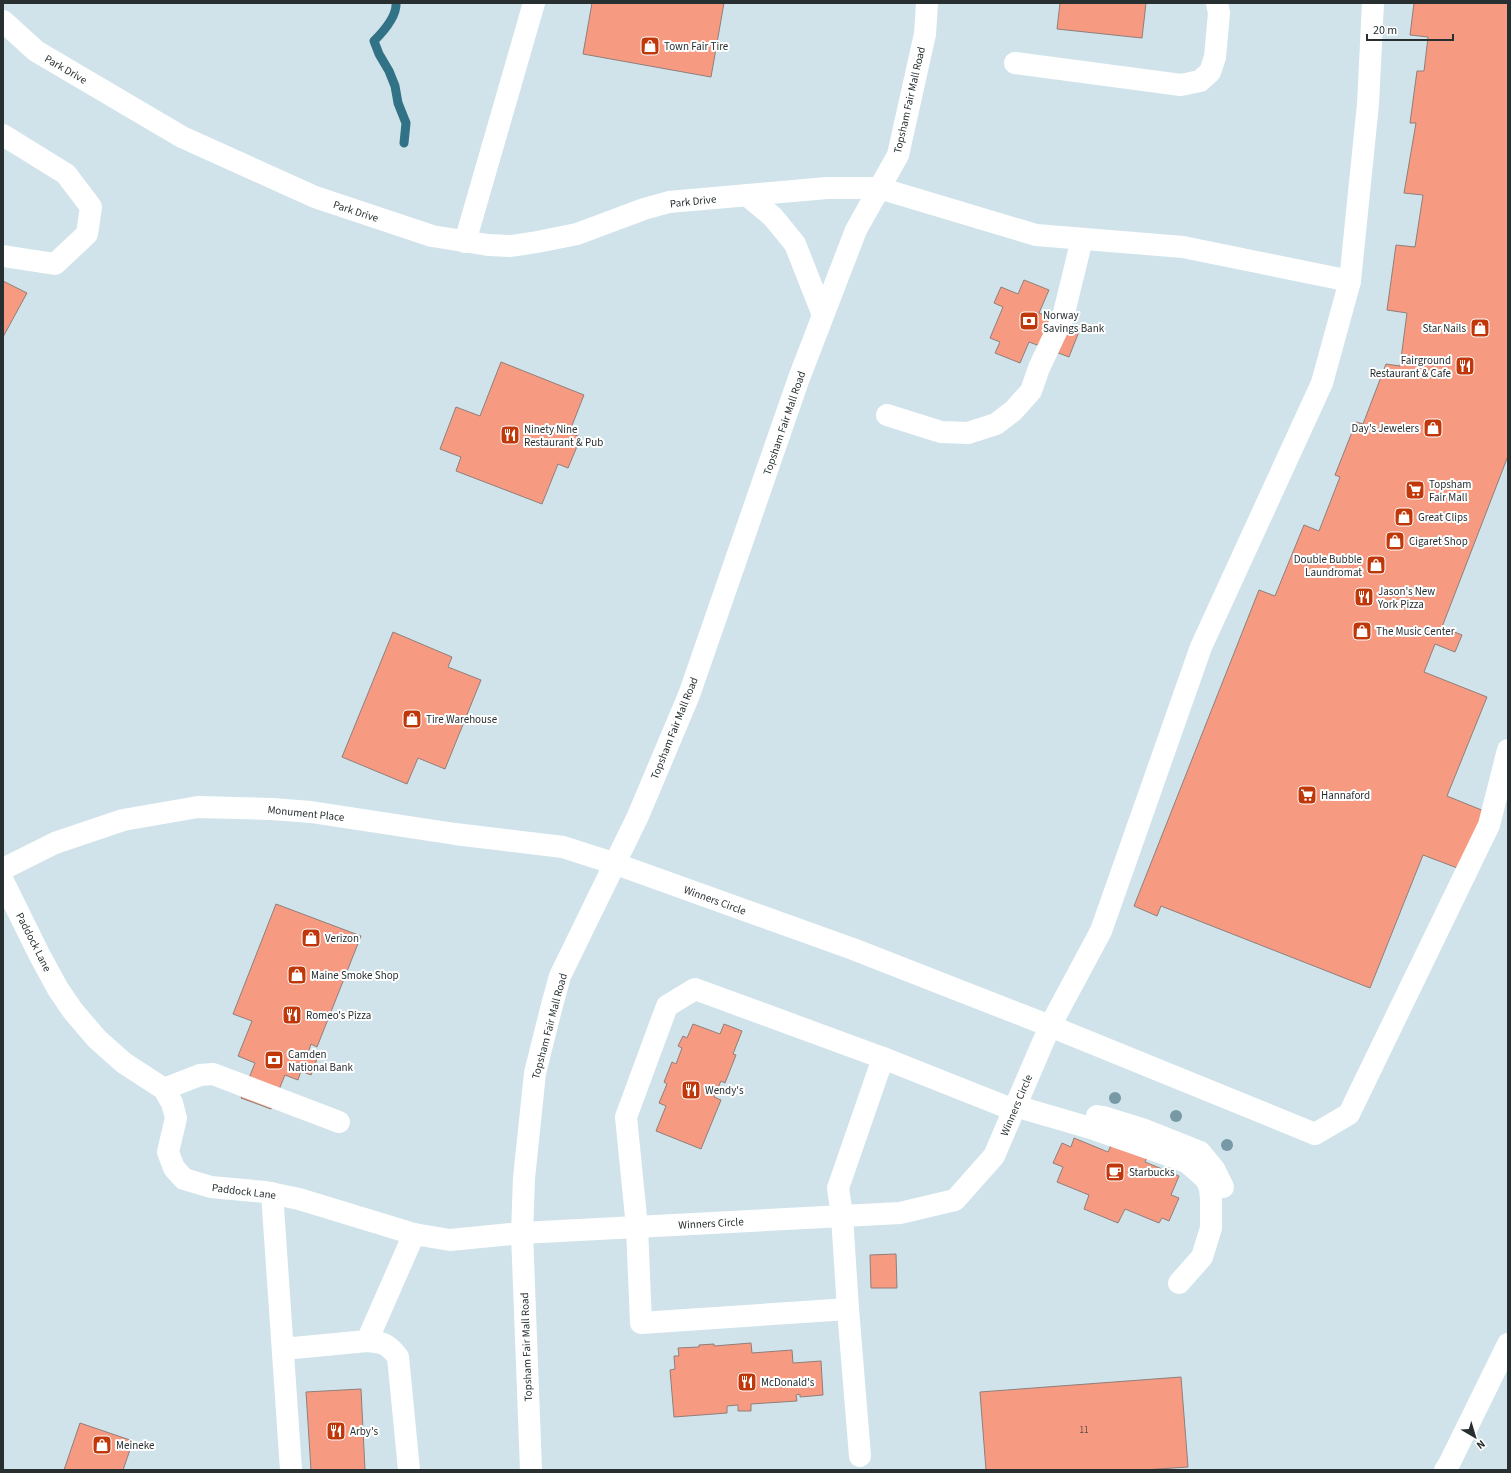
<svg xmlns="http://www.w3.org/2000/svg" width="1511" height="1473" font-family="'Source Sans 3',sans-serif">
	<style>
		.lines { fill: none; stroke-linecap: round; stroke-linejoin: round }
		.stream { stroke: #327286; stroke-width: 9 }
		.building { fill: #f69b82; stroke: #907e79 }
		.minor { stroke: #fff; stroke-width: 22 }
		.highway { stroke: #fff; stroke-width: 22 }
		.tree { fill: #7699a5 }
		.labels { text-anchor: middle; stroke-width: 4; stroke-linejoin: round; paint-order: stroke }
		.number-label { font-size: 9px; fill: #5b4a45 }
		.poi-label { font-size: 11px; fill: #272f31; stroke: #fff; text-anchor: start }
		.street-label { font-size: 11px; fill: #272f31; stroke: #fff }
	</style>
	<rect width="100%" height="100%" fill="#d0e3eb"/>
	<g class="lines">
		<path class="stream" d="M396,3C397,16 383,32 374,41L379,54L389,71L395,86L398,103L406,123L404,143"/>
	</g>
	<g class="building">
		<path d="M592,3H724L711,77L583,54Z"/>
		<path d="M1060,3H1146L1142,38L1057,29Z"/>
		<path d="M1414,3H1508V456L1442,627L1462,635L1455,652L1435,644L1424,672L1487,697L1447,796L1484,811L1460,869L1423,855L1370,988L1161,906L1157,916L1134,906L1259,590L1275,596L1304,525L1319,531L1340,477L1335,475L1356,422L1363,424L1386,364L1400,366L1407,313L1387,310L1396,245L1415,247L1423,195L1404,193L1416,123H1410L1417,71H1424L1428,37L1410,35Z"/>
		<path d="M1024,280L1049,290L1039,313L1080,329L1069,357L1029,342L1020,363L995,353L1000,342L990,338L1003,307L994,303L1001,287L1018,294Z"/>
		<path d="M3,281L27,293L3,337Z"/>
		<path d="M501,362L584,395L569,433L581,437L568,468L558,464L542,504L456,471L461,457L440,449L456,407L480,416Z"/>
		<path d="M393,632L452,657L448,667L481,680L445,769L418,758L407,784L342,757Z"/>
		<path d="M276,904L361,936L317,1047L311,1044L307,1056L317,1059L311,1075L301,1071L298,1080L285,1075L271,1109L241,1098L255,1063L238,1056L252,1021L233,1014Z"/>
		<path d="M693,1024L720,1034L724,1024L742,1031L733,1054L736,1055L725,1083L721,1081L714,1097L721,1100L701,1149L656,1131L666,1106L659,1103L667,1084L664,1082L672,1062L676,1064L682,1048L678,1046L683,1036L687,1038Z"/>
		<path d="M1122,1120L1156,1135L1145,1162L1179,1176L1171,1195L1179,1198L1169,1221L1162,1218L1159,1223L1125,1209L1118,1223L1084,1209L1089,1195L1057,1182L1063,1167L1053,1163L1062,1143L1071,1147L1074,1138L1108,1152Z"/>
		<path d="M896,1254L897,1288H871L870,1255Z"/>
		<path d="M751,1343L752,1353L792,1350L793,1363L821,1361L823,1395L800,1397V1394L796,1395L797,1401L751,1404V1411H738V1405L727,1406V1413L674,1417L670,1370L675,1369L674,1356H679L678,1348L699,1347V1345L714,1344V1346Z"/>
		<path d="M1181,1377L1188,1467L1143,1470H986L980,1392Z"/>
		<path d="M361,1389L365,1470H311L306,1392Z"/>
		<path d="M80,1423L133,1441L123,1470H64Z"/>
	</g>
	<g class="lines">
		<g class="minor">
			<path d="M1373,3L1368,104L1350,281L1322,383L1201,647L1101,931L1050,1026L1315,1134L1349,1114L1489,825L1508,750"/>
			<path d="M3,21L36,51L182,137L315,197L432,236L488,245L511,246L537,242L577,234L644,209L669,202L827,188H879L1036,235L1183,247L1350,281"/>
			<path d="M1015,63L1181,85L1200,81L1210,72L1215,57L1219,13L1217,3"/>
			<path d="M3,135L66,174L91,207L87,234L55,264L3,256"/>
			<path d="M748,196L773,217L795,244L823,315"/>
			<path d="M465,242L534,3"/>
			<path d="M887,415L941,432L968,433L996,424L1013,411L1031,391L1039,368L1063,317L1082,239"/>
			<path d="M3,869L55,843L123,820L198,807L272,809L311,812L455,834L563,847L616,864L853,949L1050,1026L994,1156L955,1200L900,1213L522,1233L450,1240L414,1234L299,1199L265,1192L211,1187L184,1179L174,1168L168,1152L176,1118L172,1103L164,1089L124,1063L97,1039L73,1011L58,989L40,956L3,881"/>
			<path d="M164,1089L200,1075L213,1074L339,1122"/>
			<path d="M1015,1106L1094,1129L1174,1157L1188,1163L1206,1179L1210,1188L1211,1199V1228L1202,1257L1179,1283"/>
			<path d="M1097,1116L1103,1117L1142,1129L1200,1152L1214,1169L1223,1187"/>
			<path d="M272,1193L291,1470"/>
			<path d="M848,1309L842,1216L838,1188L883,1058"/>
			<path d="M367,1341L414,1234"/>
			<path d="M283,1349L367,1341C383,1342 388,1344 398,1357L409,1470"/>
			<path d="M860,1456L848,1309L641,1323L637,1227L626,1117L667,1006L695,989L883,1058L1014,1110"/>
			<path d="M531,1470L522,1233L524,1178L535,1073L551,1009L560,976L638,816L689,695L799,378L856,230L898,155L925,34L927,3"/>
		</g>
		<path class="highway" d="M1445,1470L1449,1464L1508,1344"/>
	</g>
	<g class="tree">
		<circle cx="1115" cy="1098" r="6"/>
		<circle cx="1176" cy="1116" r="6"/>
		<circle cx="1227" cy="1145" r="6"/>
	</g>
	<defs>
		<symbol id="shop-square" viewBox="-11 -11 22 22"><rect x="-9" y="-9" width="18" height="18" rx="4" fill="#c03809" stroke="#fff"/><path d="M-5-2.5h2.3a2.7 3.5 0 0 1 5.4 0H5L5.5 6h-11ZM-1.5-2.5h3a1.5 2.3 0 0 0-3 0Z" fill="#fff"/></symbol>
		<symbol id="bank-square" viewBox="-11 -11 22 22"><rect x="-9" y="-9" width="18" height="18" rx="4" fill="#c03809" stroke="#fff"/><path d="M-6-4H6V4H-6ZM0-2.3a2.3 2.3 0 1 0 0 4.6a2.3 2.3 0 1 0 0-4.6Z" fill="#fff"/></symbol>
		<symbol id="restaurant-square" viewBox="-11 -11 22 22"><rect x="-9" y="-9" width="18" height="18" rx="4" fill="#c03809" stroke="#fff"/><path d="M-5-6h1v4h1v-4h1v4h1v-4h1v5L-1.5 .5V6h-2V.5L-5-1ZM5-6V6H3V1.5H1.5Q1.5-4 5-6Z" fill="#fff"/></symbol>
		<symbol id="supermarket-square" viewBox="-11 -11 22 22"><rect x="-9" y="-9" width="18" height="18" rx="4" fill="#c03809" stroke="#fff"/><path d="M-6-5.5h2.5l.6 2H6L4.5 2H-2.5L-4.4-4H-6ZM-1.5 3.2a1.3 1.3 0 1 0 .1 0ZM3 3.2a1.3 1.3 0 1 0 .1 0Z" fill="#fff"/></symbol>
		<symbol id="cafe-square" viewBox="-11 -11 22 22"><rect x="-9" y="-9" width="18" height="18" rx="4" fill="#c03809" stroke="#fff"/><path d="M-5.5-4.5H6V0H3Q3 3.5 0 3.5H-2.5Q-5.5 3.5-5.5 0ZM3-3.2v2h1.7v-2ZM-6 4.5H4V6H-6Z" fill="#fff"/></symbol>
	</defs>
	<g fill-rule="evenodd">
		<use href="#shop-square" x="639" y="35" width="22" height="22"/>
		<use href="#bank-square" x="1018" y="310" width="22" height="22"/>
		<use href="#shop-square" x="1469" y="317" width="22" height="22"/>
		<use href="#restaurant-square" x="1454" y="355" width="22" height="22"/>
		<use href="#shop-square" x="1422" y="417" width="22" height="22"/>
		<use href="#restaurant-square" x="499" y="424" width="22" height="22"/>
		<use href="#supermarket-square" x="1404" y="479" width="22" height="22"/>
		<use href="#shop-square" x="1393" y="506" width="22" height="22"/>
		<use href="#shop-square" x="1384" y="530" width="22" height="22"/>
		<use href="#shop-square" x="1365" y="554" width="22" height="22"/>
		<use href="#restaurant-square" x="1353" y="586" width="22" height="22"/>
		<use href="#shop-square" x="1351" y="620" width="22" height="22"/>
		<use href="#shop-square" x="401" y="708" width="22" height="22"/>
		<use href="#supermarket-square" x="1296" y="784" width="22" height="22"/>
		<use href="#shop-square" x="300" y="927" width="22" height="22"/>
		<use href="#shop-square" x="286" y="964" width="22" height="22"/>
		<use href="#restaurant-square" x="281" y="1004" width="22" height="22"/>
		<use href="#bank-square" x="263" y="1049" width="22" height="22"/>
		<use href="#restaurant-square" x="680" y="1079" width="22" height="22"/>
		<use href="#cafe-square" x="1104" y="1161" width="22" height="22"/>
		<use href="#restaurant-square" x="736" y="1371" width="22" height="22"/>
		<use href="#restaurant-square" x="325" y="1420" width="22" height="22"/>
		<use href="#shop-square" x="91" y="1434" width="22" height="22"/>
	</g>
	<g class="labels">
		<g class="number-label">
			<text x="1084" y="1433">11</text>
		</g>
		<g class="poi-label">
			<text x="664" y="50">Town Fair Tire</text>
			<text x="1043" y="319">Norway<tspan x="1043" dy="13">Savings Bank</tspan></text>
			<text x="1466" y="332" text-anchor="end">Star Nails</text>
			<text x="1451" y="364" text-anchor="end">Fairground<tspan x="1451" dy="13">Restaurant &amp; Cafe</tspan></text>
			<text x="1419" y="432" text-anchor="end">Day's Jewelers</text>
			<text x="524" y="433">Ninety Nine<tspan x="524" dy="13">Restaurant &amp; Pub</tspan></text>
			<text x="1429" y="488">Topsham<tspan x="1429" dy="13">Fair Mall</tspan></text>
			<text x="1418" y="521">Great Clips</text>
			<text x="1409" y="545">Cigaret Shop</text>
			<text x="1362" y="563" text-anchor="end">Double Bubble<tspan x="1362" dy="13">Laundromat</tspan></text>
			<text x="1378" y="595">Jason's New<tspan x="1378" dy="13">York Pizza</tspan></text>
			<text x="1376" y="635">The Music Center</text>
			<text x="426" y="723">Tire Warehouse</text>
			<text x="1321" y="799">Hannaford</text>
			<text x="325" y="942">Verizon</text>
			<text x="311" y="979">Maine Smoke Shop</text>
			<text x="306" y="1019">Romeo's Pizza</text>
			<text x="288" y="1058">Camden<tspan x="288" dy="13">National Bank</tspan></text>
			<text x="705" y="1094">Wendy's</text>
			<text x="1129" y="1176">Starbucks</text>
			<text x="761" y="1386">McDonald's</text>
			<text x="350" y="1435">Arby's</text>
			<text x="116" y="1449">Meineke</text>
		</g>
		<g class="street-label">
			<text transform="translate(66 69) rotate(30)" y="4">Park Drive</text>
			<text transform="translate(909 100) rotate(-77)" y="4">Topsham Fair Mall Road</text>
			<text transform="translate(693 201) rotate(-6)" y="4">Park Drive</text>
			<text transform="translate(356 211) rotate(18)" y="4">Park Drive</text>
			<text transform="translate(784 423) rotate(-71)" y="4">Topsham Fair Mall Road</text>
			<text transform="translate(674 728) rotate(-68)" y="4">Topsham Fair Mall Road</text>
			<text transform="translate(306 813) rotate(6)" y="4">Monument Place</text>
			<text transform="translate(715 900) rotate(20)" y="4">Winners Circle</text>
			<text transform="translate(34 942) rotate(63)" y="4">Paddock Lane</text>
			<text transform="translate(549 1026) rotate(-75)" y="4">Topsham Fair Mall Road</text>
			<text transform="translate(1016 1105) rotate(-67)" y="4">Winners Circle</text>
			<text transform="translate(244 1191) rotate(7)" y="4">Paddock Lane</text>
			<text transform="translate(711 1223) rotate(-3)" y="4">Winners Circle</text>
			<text transform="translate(526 1347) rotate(-92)" y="4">Topsham Fair Mall Road</text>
		</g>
	</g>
	<rect width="1511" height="1473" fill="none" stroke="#272f31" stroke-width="8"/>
	<g transform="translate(1475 1437) rotate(142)" stroke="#ffffff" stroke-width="3" paint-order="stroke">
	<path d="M0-3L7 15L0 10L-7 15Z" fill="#272f31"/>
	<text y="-6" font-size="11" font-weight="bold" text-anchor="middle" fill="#272f31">N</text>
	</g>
	<path d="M1367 34v6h86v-6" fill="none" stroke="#272f31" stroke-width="2"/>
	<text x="1373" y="34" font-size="12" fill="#272f31" stroke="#ffffff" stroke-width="3" paint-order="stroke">20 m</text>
</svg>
